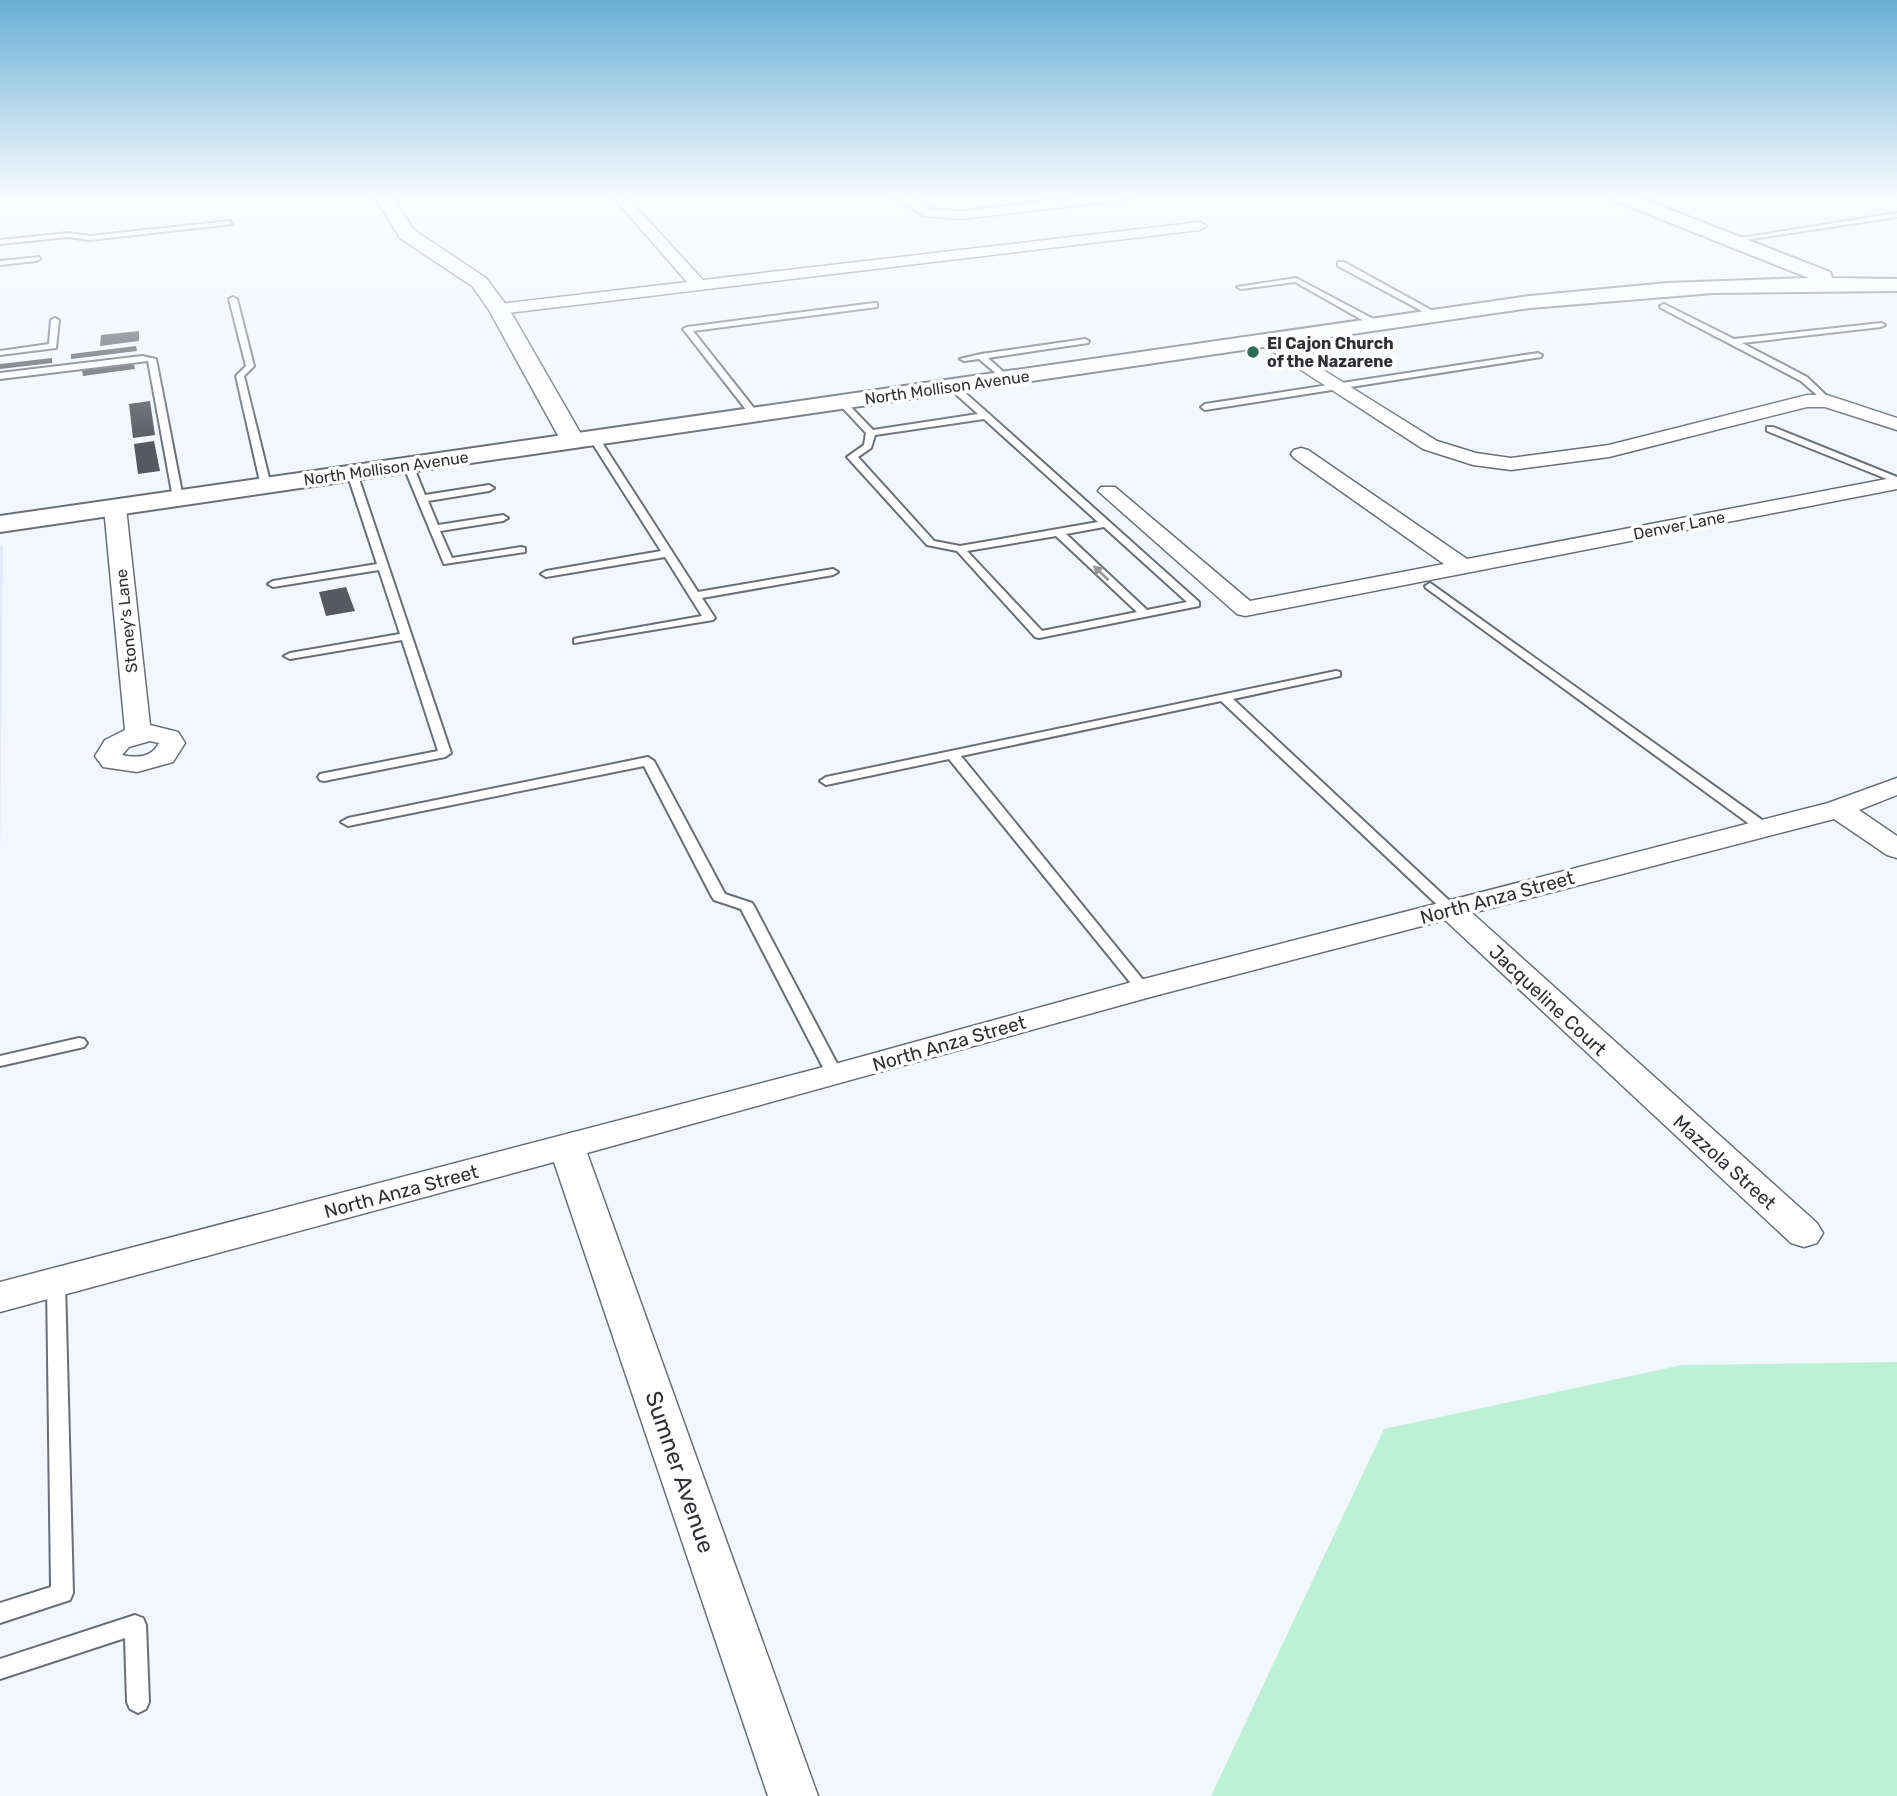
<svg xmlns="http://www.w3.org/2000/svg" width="1897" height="1796" font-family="Rubik,sans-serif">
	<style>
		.built { fill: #e0eaf9 }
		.green { fill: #bef0d5 }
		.building { fill: #555960 }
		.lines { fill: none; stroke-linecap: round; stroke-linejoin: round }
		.service-casing { stroke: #6a6f76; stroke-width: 4 }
		.minor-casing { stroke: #6a6f76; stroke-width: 3 }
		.tertiary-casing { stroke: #6a6f76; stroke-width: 3 }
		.secondary-casing { stroke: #6a6f76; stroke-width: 4 }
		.service { fill: #fff; fill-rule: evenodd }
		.minor { fill: #fff; fill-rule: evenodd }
		.tertiary { fill: #fff; fill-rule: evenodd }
		.secondary { fill: #fff; fill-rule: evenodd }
		.oneway { fill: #969899 }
		.poi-dot { fill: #2f6c58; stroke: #fff; stroke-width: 2.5 }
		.labels { text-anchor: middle; stroke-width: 7; stroke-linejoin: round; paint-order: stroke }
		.far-poi-label { font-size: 16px; font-weight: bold; fill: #2e3033; stroke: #fff; text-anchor: start }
		.far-street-label { font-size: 16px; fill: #2e3033; stroke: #fff }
		.street-label { font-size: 19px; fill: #2e3033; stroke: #fff }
		.near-street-label { font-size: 23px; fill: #2e3033; stroke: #fff }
	</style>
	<rect width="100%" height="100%" fill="#f1f7ff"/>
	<path class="built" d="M0,545H3L0,863Z"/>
	<path class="green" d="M1897,1362V1796H1211L1384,1429L1682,1365Z"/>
	<g class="building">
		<path d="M139,331V341L100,346L101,335Z"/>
		<path d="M136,346L137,351L71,359V354Z"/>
		<path d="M52,358V363L0,369V364Z"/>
		<path d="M134,364L135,369L83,376L82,370Z"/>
		<path d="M150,401L155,435L133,438L129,404Z"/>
		<path d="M154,441L160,471L138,474L134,444Z"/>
		<path d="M346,587L355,611L326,616L319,592Z"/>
	</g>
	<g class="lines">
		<defs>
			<g id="service">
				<path d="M1897,213V217L1732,242L1728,240Z"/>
				<path d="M230,221L232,224L90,240L68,237L0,244V240L68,233L90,236Z"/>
				<path d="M39,257L40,259L36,261L0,265V261Z"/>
				<path d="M1338,262H1344L1442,316L1435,318L1338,266Z"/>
				<path d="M1296,278L1379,322L1380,324L1373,326L1295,282L1241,289L1237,287Z"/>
				<path d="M233,297L237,299L254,366L244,376L271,486L266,489L261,486L236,376L246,366L229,299Z"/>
				<path d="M874,303H877V307L693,331L757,412L758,414L754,417L751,416L683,329L687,327Z"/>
				<path d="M1664,304L1734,339L1881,323L1885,325L1881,327L1742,343L1807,377L1830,399V403L1827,404L1801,381L1661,308L1660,306Z"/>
				<path d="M55,318L59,320L56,348L0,355V351L49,344L51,320Z"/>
				<path d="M1085,339L1089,341L1088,343L988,358L1008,376L1009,378L1005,381L979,359L964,361L960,359L981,354Z"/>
				<path d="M1538,353L1542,355L1541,357L1205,410L1201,407L1205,404Z"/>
				<path d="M142,356L156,359L183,498L181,500L173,498L148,361L0,379V373Z"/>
				<path d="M949,384H955L989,414L1199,602V606L1039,638L1035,637L957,551L927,545L847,457L864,445L866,433L837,402L844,400L873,430L978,414L949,388ZM984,419L1098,522L960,546L934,541L858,457L871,448L875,435ZM1104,527L1187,602L1147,610L1066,534ZM1056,536L1137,612L1042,631L967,551Z"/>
				<path d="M1767,427H1773L1897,477V483L1767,431Z"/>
				<path d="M591,436L599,438L698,592L833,569L838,572L833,575L702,598L715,618L713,620L574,643V639L578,638L702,616L665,557L546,577L541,574L546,571L661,551L589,438Z"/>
				<path d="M405,463L413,465L425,495L489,485L494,488L489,491L428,501L438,525L503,515L508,518L503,521L440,531L452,558L521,547L525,548V552L444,564L403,465Z"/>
				<path d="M349,471L357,473L451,753L445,757L324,781L320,780L318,777L320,774L438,751L402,640L290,659L284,656L290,653L400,634L379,570L273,587L268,584L273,581L377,564L347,473Z"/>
				<path d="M1430,583L1769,825L1771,828L1769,831H1759L1426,588L1425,586Z"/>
				<path d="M1336,671L1340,672V676L1233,699L1455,906L1457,909L1455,912H1445L1221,701L961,756L1148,986L1150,989L1143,994L1138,992L949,759L826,785L820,781L826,777Z"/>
				<path d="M648,757L654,761L725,894L752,903L754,906L843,1075L841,1079H829L827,1075L741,909L714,900L712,897L644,766L348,826L341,822L348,818Z"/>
				<path d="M79,1038L84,1039L87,1043L84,1047L0,1066V1056Z"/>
				<path d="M56,1275L62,1277L65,1282L73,1593L70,1600L0,1623V1603L51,1587L47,1282L50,1277Z"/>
				<path d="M135,1615L143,1618L146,1625L149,1702L146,1709L138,1713L130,1709L127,1702L125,1638L0,1679V1659Z"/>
			</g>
			<g id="minor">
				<path d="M612,196H626L703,280L1200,222L1207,226L1200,230L499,314L493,313L491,309L499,304L687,282Z"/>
				<path d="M894,196H910L931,209L961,211L1090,196H1131L1124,200L961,219L923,216Z"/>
				<path d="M1267,335L1437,441L1476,453L1511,458L1609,445L1807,395H1827L1897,418V430L1825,407H1807L1609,457L1511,470L1473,465L1423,449L1261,344L1258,340L1261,336Z"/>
				<path d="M1301,448L1308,450L1467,559L1897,477V489L1245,616L1237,614L1098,491L1101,487H1115L1250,601L1444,564L1294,458L1291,454L1294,450Z"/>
				<path d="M115,502L122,504L126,508L150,725L178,732L185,743L173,762L137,772L103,767L95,756L105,740L125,730L104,508L108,504ZM150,741L159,743C152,758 136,758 122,755L129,747Z"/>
				<path d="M1897,778V795L1859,810L1897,836V858L1887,855L1834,819L1472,913L1817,1223L1823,1233L1817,1243L1804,1247L1791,1243L1445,920L1154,996L587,1153L818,1796H768L554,1162L0,1312V1282L835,1064L1132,982L1828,803Z"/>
			</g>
			<path id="tertiary" d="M374,196H392L414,230L486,278L509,309L585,441L582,446L573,448L564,446L561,441L489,310L472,286L400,238Z"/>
			<path id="secondary" d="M1610,196H1635L1830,272L1832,278L1897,279V291L1713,293L1530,308L0,532V516L1530,296L1667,283L1809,278L1613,200Z"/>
		</defs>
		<use href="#service" class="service-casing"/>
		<use href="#minor" class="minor-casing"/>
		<use href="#tertiary" class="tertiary-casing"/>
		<use href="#secondary" class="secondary-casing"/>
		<use href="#service" class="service"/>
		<use href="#minor" class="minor"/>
		<use href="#tertiary" class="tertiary"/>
		<use href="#secondary" class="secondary"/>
	</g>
	<defs><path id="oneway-solid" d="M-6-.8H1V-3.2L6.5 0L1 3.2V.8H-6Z" transform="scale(1.75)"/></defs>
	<use class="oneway" href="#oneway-solid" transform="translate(1101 573) rotate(-137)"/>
	<linearGradient id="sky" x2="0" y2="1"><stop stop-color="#68afd5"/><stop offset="0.44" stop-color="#f9fbff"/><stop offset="1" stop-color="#f9fbff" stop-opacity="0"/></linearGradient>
	<rect width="1897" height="447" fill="url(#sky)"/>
	<circle class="poi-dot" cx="1253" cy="352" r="7"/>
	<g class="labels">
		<g class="far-poi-label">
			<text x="1267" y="349">El Cajon Church<tspan x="1267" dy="18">of the Nazarene</tspan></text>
		</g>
		<g class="far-street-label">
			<text transform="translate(947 387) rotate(-8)" y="6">North Mollison Avenue</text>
			<text transform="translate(386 468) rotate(-8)" y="6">North Mollison Avenue</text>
			<text transform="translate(1679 525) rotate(-11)" y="6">Denver Lane</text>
			<text transform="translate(126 621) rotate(-96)" y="6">Stoney's Lane</text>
		</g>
		<g class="street-label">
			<text transform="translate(1497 897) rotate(-15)" y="7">North Anza Street</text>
			<text transform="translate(1548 1000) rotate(43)" y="7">Jacqueline Court</text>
			<text transform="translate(949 1043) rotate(-16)" y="7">North Anza Street</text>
			<text transform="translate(1725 1162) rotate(42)" y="7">Mazzola Street</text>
			<text transform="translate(401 1191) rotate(-15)" y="7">North Anza Street</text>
		</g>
		<g class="near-street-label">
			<text transform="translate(680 1472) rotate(71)" y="8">Sumner Avenue</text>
		</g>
	</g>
</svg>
